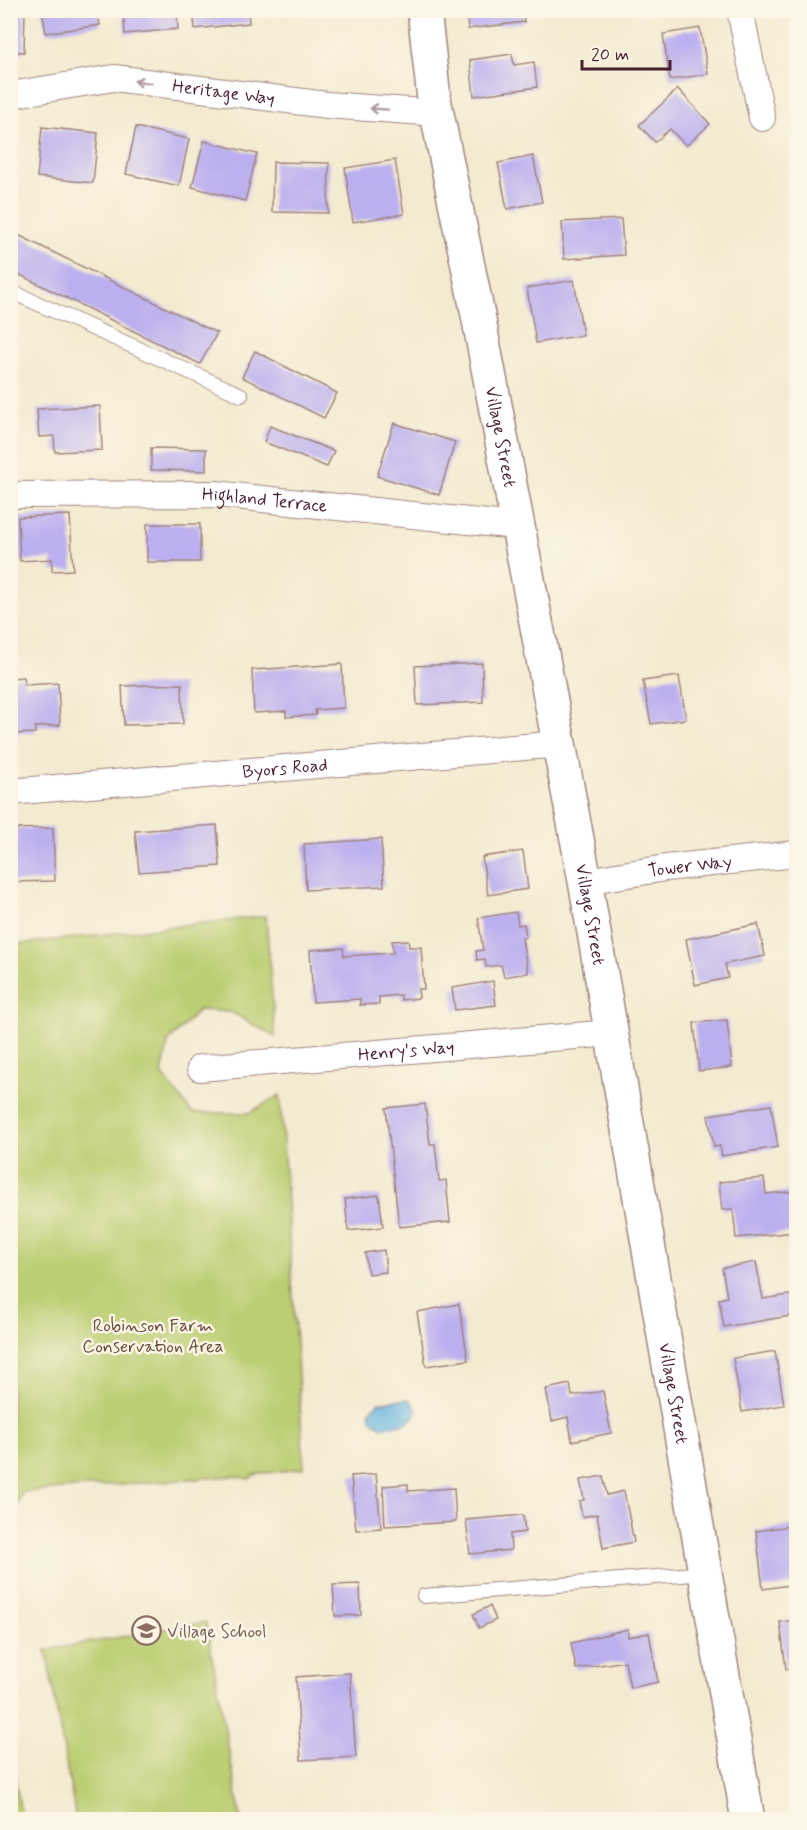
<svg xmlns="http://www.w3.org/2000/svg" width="807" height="1830" font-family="Mynerve,sans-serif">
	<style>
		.green { fill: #bbce72; stroke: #82764e; stroke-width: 1.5 }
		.water { fill: #66b6e1; stroke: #586a86; stroke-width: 1.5 }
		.building { fill: #bbafef }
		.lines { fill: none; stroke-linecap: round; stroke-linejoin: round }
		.lane-casing { stroke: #9e847e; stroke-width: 16 }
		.street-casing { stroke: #9e847e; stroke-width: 28 }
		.secondary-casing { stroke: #9e847e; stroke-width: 36 }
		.lane { stroke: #fff; stroke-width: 14 }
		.street { stroke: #fff; stroke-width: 26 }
		.secondary { stroke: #fff; stroke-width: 33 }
		.oneway { stroke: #ae9aa0 }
		.labels { text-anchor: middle; stroke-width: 5; stroke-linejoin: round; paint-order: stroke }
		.street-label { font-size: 18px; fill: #4a1f2b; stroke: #fcf5e5 }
		.park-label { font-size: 18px; fill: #664b3d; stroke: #fcf5e5 }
		.education-label { font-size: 18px; fill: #785e54; stroke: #fcf5e5; text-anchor: start }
	</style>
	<rect width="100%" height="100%" fill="#fcf5e5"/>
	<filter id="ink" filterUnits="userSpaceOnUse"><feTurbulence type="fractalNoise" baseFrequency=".0167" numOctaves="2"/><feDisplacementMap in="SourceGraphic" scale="12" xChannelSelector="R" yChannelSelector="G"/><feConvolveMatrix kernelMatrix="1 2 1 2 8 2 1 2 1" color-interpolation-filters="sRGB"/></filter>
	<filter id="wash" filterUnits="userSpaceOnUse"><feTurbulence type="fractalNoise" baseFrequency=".008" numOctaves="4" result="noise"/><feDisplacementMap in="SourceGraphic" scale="24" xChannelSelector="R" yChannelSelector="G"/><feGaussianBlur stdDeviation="1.35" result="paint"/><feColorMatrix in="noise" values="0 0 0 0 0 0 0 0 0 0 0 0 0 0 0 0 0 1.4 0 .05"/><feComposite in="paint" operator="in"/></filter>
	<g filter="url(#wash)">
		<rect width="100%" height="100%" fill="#f3ead0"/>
		<g class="green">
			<path d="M266,916L275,1037L231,1012L199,1010L168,1042L162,1074L192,1113H249L280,1095L304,1468L253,1475L250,1479L233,1476L23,1492L11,1519V945Z"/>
			<path d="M206,1622L241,1819H76L46,1650Z"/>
			<path d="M11,1756L22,1819H11Z"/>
		</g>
		<path class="water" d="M409,1399L417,1410C413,1426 395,1425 381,1427L371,1418L370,1411L379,1402Z"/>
		<g id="blocks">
			<g class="building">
				<path d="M10,10H25L24,52H10Z"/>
				<path d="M42,10H97L100,25L46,33Z"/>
				<path d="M123,10H177L178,29L125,34Z"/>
				<path d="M193,10H248L249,23L195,29Z"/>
				<path d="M466,10H523L524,22L468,29Z"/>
				<path d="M700,28L708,74L670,80L663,34Z"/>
				<path d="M512,54L514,65L534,62L537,87L474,96L470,60Z"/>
				<path d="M678,89L710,124L686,146L670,129L655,142L639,125Z"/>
				<path d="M42,127L98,133L93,183L37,177Z"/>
				<path d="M136,127L189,139L179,186L126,174Z"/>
				<path d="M204,141L257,154L245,201L192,187Z"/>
				<path d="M533,156L542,202L507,209L498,163Z"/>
				<path d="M395,160L404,214L353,222L345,168Z"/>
				<path d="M273,162L329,163L328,213L272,212Z"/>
				<path d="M621,219L624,255L564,259L562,222Z"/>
				<path d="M10,231L217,333L200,364L10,270Z"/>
				<path d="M574,280L583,335L536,343L527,288Z"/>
				<path d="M255,351L337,393L324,418L242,377Z"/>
				<path d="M100,406L102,450L55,452L54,436L39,437L37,409Z"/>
				<path d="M394,423L455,442L439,495L377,476Z"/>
				<path d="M270,426L334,451L327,467L264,442Z"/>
				<path d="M151,448L206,449V471L151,470Z"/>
				<path d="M70,515L73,570L52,571V559L20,561L18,517Z"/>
				<rect x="147" y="524" width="53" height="38"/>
				<path d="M482,663L483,702L417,705L415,666Z"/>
				<path d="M342,664L344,708L315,710L316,715L286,717V711L254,713L252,670Z"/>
				<path d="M679,676L686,719L651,724L643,681Z"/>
				<path d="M24,677L25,685L58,683L60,725L35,727V733L10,734V678Z"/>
				<path d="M182,684L183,724L124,725L122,686Z"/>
				<path d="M217,825L220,866L139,872L135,831Z"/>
				<path d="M53,828L55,881L10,882V829Z"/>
				<path d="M381,839L384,886L306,890L304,844Z"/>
				<path d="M523,851L528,889L488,895L482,857Z"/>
				<path d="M516,912L518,925L524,924L526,937L522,938L528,973L504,977L501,965L486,967L485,959L477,960L476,951L483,950L478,918Z"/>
				<path d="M758,924L765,956L725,964L728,978L695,985L686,939Z"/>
				<path d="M408,940L409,947H421L424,989H418L419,998L401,1000V995L379,997V1004L360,1005V999L313,1002L310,950L343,948L344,956L393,953L392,941Z"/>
				<path d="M493,981L496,1005L455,1010L452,988Z"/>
				<path d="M727,1020L732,1067L699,1071L694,1023Z"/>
				<path d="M425,1104L430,1144H435L439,1181L446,1180L450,1222L399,1227L386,1108Z"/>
				<path d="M771,1105L778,1147L722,1156L720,1146L714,1147L708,1115Z"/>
				<path d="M764,1178L766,1194L796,1191V1232L736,1238L733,1209L722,1210L719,1182Z"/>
				<path d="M379,1195L383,1227L348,1231L345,1199Z"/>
				<path d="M384,1250L386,1272L368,1274L365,1253Z"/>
				<path d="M756,1262L763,1299L795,1294L796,1315L724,1327L719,1299L727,1297L722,1268Z"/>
				<path d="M459,1304L468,1360L426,1366L417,1312Z"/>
				<path d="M775,1351L784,1405L742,1412L733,1358Z"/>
				<path d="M570,1384L572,1396L603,1391L611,1433L572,1441L568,1417L552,1421L546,1389Z"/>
				<path d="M376,1474L381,1528L356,1530L351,1476Z"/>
				<path d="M603,1476L607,1495L624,1491L634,1542L603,1548L597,1514L582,1517L579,1501L584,1500L580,1480Z"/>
				<path d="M408,1484V1491L454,1488L456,1522L385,1526L383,1486Z"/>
				<path d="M523,1515L525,1532L510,1534L511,1550L470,1554L466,1520Z"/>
				<path d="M796,1525V1584L763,1589L756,1531Z"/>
				<path d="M360,1584L361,1615L335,1616L333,1585Z"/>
				<path d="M490,1606L496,1620L479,1628L473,1614Z"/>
				<path d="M796,1620V1668L786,1669L780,1622Z"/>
				<path d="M628,1629V1637L649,1633L658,1682L630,1688L625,1661L576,1669L571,1643Z"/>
				<path d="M350,1673L356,1757L301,1760L296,1677Z"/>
			</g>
		</g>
	</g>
	<g filter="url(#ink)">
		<use href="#blocks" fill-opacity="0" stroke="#9e847e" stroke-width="1.5"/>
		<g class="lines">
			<defs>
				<g id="lane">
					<path d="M10,291L241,395"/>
					<path d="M424,1596L705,1573"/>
				</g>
				<g id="street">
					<path d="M740,10L762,118"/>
					<path id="s1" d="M10,95L114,78L327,105L437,113"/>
					<path id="s2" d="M10,495L216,494L516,526"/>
					<path id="s3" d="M10,792L559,744"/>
					<path id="s4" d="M585,881L666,868L796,854"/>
					<path id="s5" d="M200,1068L611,1033"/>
				</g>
				<g id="secondary">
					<path id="s6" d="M424,10L434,99L478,315L585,881L748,1820"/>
				</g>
			</defs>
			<use href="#lane" class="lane-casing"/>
			<use href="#street" class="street-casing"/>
			<use href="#secondary" class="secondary-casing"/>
			<use href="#lane" class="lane"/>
			<use href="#street" class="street"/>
			<use href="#secondary" class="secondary"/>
		</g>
		<defs><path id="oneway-shaft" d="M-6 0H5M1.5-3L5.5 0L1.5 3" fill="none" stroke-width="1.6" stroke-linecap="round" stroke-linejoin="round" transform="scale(1.5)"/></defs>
		<g class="oneway">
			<use href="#oneway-shaft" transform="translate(143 82) rotate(-172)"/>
			<use href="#oneway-shaft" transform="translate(379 109) rotate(-176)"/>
		</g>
	</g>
	<defs>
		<symbol id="school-ring" viewBox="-11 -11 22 22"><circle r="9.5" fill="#fcf5e5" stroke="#8d6e63" stroke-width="1.5"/><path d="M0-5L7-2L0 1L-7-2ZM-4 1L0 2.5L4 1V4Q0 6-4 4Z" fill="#8d6e63"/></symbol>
	</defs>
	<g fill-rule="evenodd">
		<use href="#school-ring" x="130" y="1614" width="33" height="33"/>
	</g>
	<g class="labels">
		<g class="street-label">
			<text dy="6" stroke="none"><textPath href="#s1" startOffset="216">Heritage Way</textPath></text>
			<text dy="6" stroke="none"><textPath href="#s6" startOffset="434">Village Street</textPath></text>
			<text dy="6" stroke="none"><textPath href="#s2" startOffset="255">Highland Terrace</textPath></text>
			<text dy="6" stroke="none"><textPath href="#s3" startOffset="276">Byors Road</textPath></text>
			<text dy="6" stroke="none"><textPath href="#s4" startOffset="106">Tower Way</textPath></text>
			<text dy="6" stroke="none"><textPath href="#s6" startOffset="920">Village Street</textPath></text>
			<text dy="6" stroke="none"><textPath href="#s5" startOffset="207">Henry's Way</textPath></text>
			<text dy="6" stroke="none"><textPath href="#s6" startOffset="1406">Village Street</textPath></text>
		</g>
		<g class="park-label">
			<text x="153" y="1331">Robinson Farm<tspan x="153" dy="21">Conservation Area</tspan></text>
		</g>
		<g class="education-label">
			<text x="167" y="1637">Village School</text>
		</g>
	</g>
	<rect width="807" height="1830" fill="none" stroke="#fcf5e5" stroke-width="36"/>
	<path d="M582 60v9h88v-9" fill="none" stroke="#4a1f2b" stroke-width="3"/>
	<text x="591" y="60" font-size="18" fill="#4a1f2b" stroke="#fcf5e5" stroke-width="4.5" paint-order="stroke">20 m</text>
</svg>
